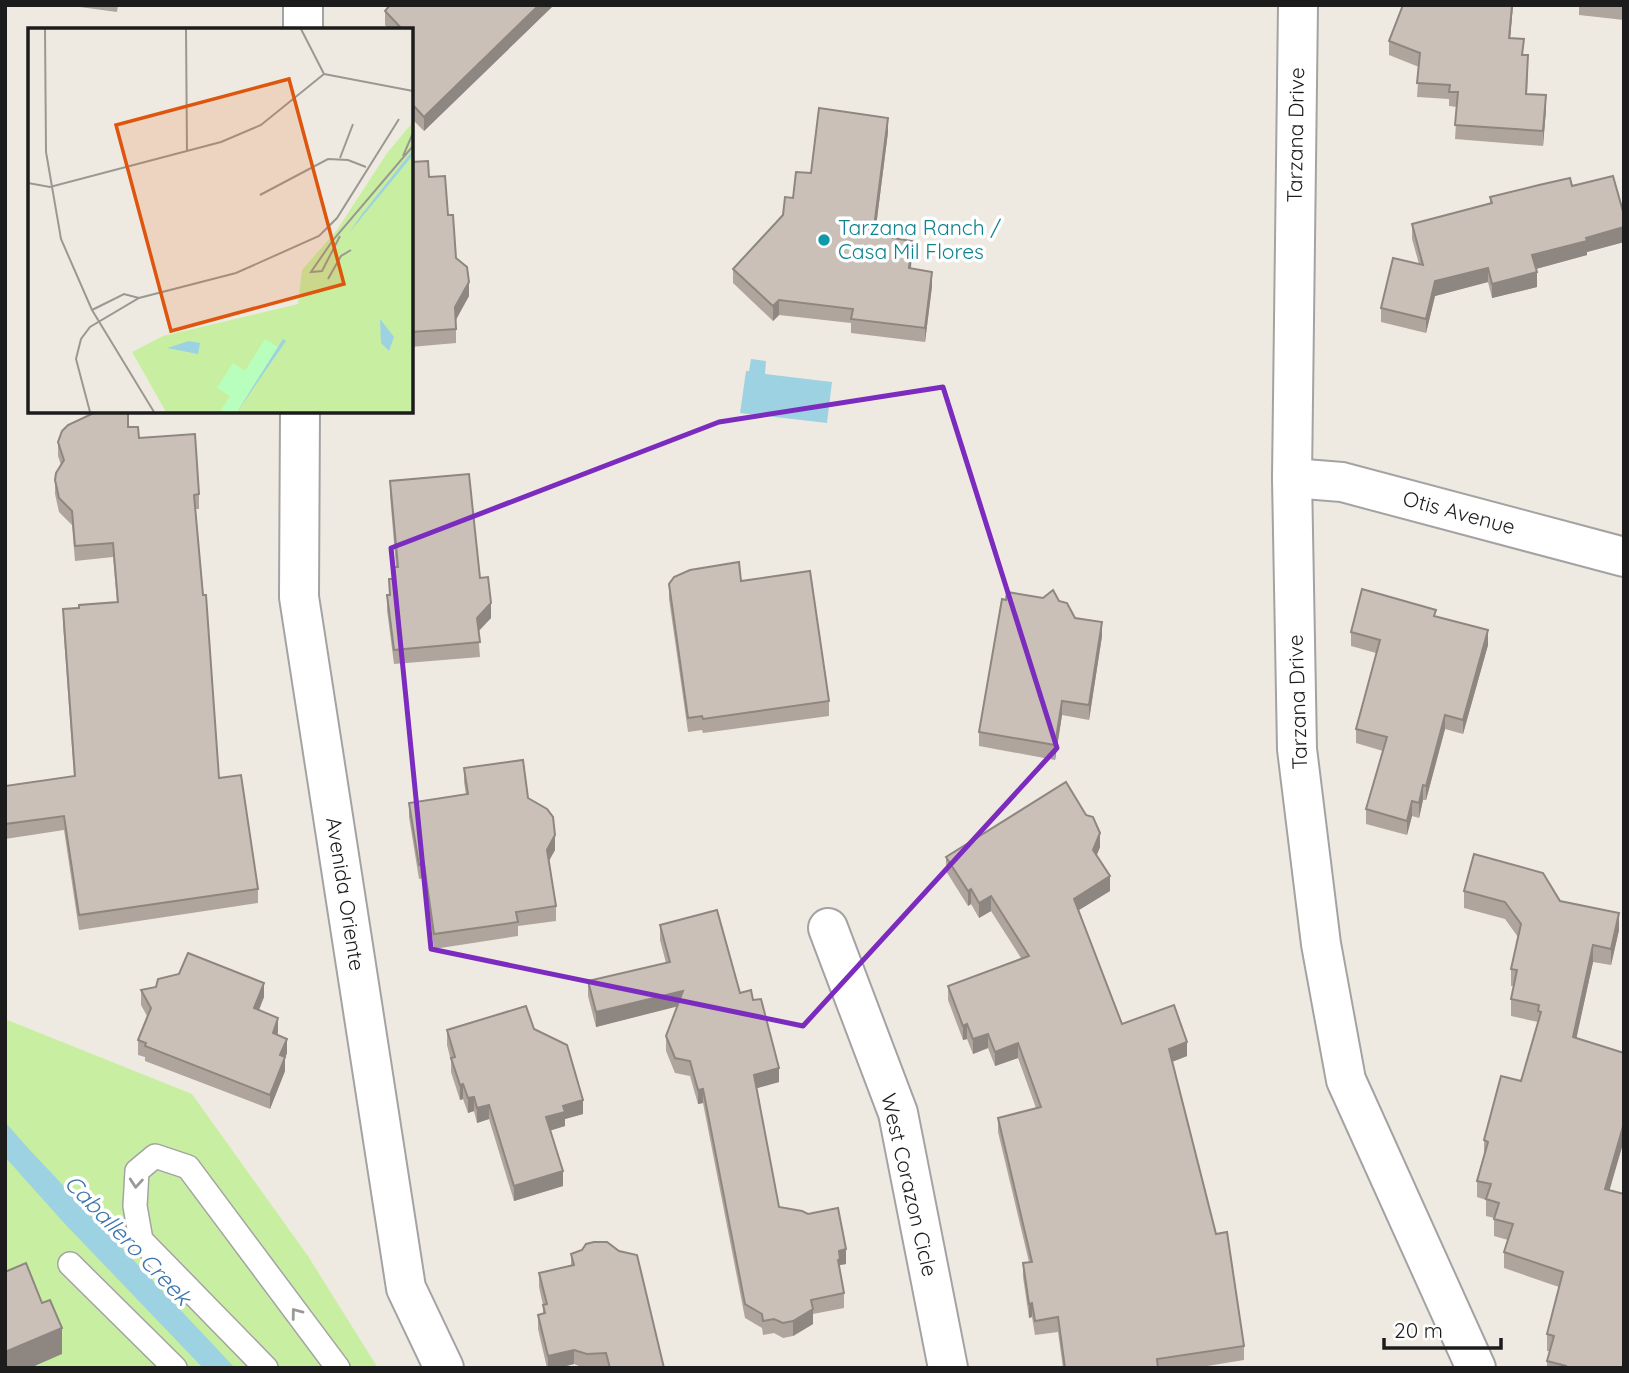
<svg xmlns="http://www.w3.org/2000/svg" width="1629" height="1373" font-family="Quicksand,sans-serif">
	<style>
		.grass { fill: #c8efa1 }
		.water { fill: #9cd2e1 }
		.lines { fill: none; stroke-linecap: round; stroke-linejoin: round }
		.service-casing { stroke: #a3a3a3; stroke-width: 26 }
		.minor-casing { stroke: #a3a3a3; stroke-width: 42 }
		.service { stroke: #fff; stroke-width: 23 }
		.minor { stroke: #fff; stroke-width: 38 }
		.wall { fill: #afa59d }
		.shaded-wall { fill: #8e8680 }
		.building { fill: #cbc0b7; stroke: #8e8680; stroke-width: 2 }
		.oneway { stroke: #999 }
		.marked { fill: none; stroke: #7b2cbf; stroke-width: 5; stroke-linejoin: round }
		.culture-dot { fill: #0f9aa8; stroke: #fff; stroke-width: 2.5 }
		.labels { text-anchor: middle; stroke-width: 7; stroke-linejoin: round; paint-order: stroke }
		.street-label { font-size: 21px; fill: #1c1c1c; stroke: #fff }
		.culture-label { font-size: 21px; fill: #0d838f; stroke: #fff; text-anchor: start }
		.water-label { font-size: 23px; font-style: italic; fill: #3e76ad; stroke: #fff }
		.inset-road { fill: none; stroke: #9b9892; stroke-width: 2 }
		.view { fill: #de560d; fill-opacity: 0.15; stroke: #de560d; stroke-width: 3.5 }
		.inset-edge { fill: none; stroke: #1c1c1c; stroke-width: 3.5 }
	</style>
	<rect width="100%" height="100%" fill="#efeae1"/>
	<path class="grass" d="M5,1019L192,1094L308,1256L378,1368H5Z"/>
	<g class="water">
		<path d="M751,359L766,361L765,374L832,382L827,423L740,413L746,371H749Z"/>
		<path d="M5,1122L27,1147L235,1368H203L65,1224L5,1157Z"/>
	</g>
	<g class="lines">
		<defs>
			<g id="service">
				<path d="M70,1264L175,1368"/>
				<path d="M266,1368L141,1240L135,1206L137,1171L155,1156L188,1167L338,1368"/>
			</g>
			<g id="minor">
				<path d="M1298,5L1292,478L1297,749L1321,944L1346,1080L1476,1368"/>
				<path d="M303,30V5"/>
				<path d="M300,411L299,597L406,1288L444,1368"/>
				<path d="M1292,478L1342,482L1624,557"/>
				<path d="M828,928L898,1113L948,1368"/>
			</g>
		</defs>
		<use href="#service" class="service-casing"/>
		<use href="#minor" class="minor-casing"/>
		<use href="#service" class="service"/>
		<use href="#minor" class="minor"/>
	</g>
	<g class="wall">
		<path d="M65,5H118L117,12Z"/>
		<path d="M390,5H554L424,131L411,118V30H389L385,25V11Z"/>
		<path d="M1403,5H1513L1510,38L1524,55L1528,70L1527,94L1546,109L1543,146L1455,139L1457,107L1449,106V99L1417,97L1419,67L1389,55V41Z"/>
		<path d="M1579,5H1624V20L1579,15Z"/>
		<path d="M888,132L875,235L912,255L911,269L932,286L925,342L851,333V323L779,315L773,321L733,283V269L783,215L793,198L811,173Z"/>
		<path d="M411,162L429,177L448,215L456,258L469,296L456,320V343L411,347Z"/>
		<path d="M1572,186L1624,215V242L1587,252V255L1536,269L1537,287L1492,298L1488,282L1435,296L1426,333L1381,322V308L1419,264L1412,239V224L1490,203V197Z"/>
		<path d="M128,427L199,494V509H195L219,778L258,889V903L79,930L64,830L5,839V786L74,776L63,624V609L117,602L113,557L75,561L72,525L59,512L55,494V480L61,465L58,456V442Z"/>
		<path d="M390,481L480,578L491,618L478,631L480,657L394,664L387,610V595H389V579H394V567H396L390,495Z"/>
		<path d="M741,581L829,701V716L703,733L702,730L688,732L669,599V584Z"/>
		<path d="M1059,601L1075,618L1102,636L1089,720L1062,715L1055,760L979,746V732Z"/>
		<path d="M1436,616L1488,645L1463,734L1445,729L1426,800H1423L1419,818L1412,816L1407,835L1366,824V809L1383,751L1356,743V729L1376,653L1351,646V632Z"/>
		<path d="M464,768L528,798L555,850L549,861L556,906V921L518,926V936L434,949L424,878L419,879L409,817V803L466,795L464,782Z"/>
		<path d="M1100,847L1097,855L1110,891L1079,910L1122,1024L1187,1056L1172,1062L1244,1346V1360L1195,1368H1063L1058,1332L1035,1335L1032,1317L1029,1318L1023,1277V1263L1029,1262L998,1132V1118L1036,1108L1018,1058L995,1066L988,1048L973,1054L967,1039L963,1040L948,1000V986L1021,958L991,911L979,918L971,904L968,906L946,871V857Z"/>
		<path d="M1464,891L1560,901L1619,930L1611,965L1593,962L1576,1038L1624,1053V1140L1609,1190L1624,1368H1547V1361L1550,1351H1547V1334L1559,1287L1504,1268V1252L1508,1240L1494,1236V1218L1486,1216V1200L1477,1197V1181L1484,1157V1140L1521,1081L1538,1022L1511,1016V999L1514,986H1511V969L1518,937L1505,919L1464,908Z"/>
		<path d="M660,925L740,993L779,1082L757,1088L779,1207L846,1264L840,1265V1272L844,1293V1308L813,1314V1324L793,1336L783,1338L774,1333L763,1335L762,1328L745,1318L703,1103L698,1104L690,1076L675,1073L666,1051V1036L677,1006L596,1027L588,996V981L666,963L660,940Z"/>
		<path d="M141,990L264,997L259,1010L278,1032L277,1035L287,1053L285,1058V1071L270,1109L145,1061V1057L138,1055V1040L147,1016L141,1005Z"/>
		<path d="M534,1029L583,1114L565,1119V1126L550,1130L563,1186L514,1201L489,1119L477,1123L474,1111L468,1113L463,1099L460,1100L451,1072V1061L447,1045V1030Z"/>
		<path d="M571,1254L664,1368H584L574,1364L558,1368H547L538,1329V1315L543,1314V1305L539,1287V1273L571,1265Z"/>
	</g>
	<g class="shaded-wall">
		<path d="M539,5H554L424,131V117Z"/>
		<path d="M1512,5H1513L1509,52V38Z"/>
		<path d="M1546,95V109L1543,146V131Z"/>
		<path d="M888,118V132L873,250V235Z"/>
		<path d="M1624,227V242L1587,252V255L1532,270V255L1586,238Z"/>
		<path d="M912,241V255L909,283V268Z"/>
		<path d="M1488,268V282L1435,296L1426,333V319L1435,281Z"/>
		<path d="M932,272V286L925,342V328Z"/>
		<path d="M1537,272V287L1492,298V284Z"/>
		<path d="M469,282V296L455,321V307Z"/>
		<path d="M779,300V315L773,321V306Z"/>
		<path d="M491,603V618L477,633V618Z"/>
		<path d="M1102,622V636L1089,720V705Z"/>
		<path d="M1488,630V645L1463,734V720Z"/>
		<path d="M1062,701V715L1055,760V745Z"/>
		<path d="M1445,715V729L1426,800V786Z"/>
		<path d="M1423,785V800L1419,818V803Z"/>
		<path d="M1412,801V816L1407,835V821Z"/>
		<path d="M1100,833V847L1093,864V850Z"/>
		<path d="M555,835V850L547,864V850Z"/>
		<path d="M1110,876V891L1074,913V899Z"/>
		<path d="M971,889V904L968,906V891Z"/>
		<path d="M991,896V911L979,918V903Z"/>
		<path d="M1619,913V930L1611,965V949Z"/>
		<path d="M1593,945V962L1573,1054V1037Z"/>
		<path d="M264,983V997L254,1022V1008Z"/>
		<path d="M683,991V1005L596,1027V1012Z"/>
		<path d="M278,1018V1032L273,1048V1033Z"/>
		<path d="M967,1024V1039L963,1040V1026Z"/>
		<path d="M988,1034V1048L973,1054V1039Z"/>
		<path d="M287,1039V1053L285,1058V1071L270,1109V1095L280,1055Z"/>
		<path d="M1187,1042V1056L1169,1063V1049Z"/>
		<path d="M1018,1043V1058L995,1066V1052Z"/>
		<path d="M779,1068V1082L754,1089V1075Z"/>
		<path d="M463,1084V1099L460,1100V1085Z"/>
		<path d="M703,1089V1103L698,1104V1090Z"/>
		<path d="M474,1097V1111L468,1113V1098Z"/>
		<path d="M583,1100V1114L565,1119V1126L546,1132V1117L563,1106Z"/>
		<path d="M489,1105V1119L477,1123V1108Z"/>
		<path d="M1624,1123V1140L1605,1206V1189Z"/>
		<path d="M563,1171V1186L514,1201V1186Z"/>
		<path d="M846,1249V1264L840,1265V1273L838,1260L839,1251Z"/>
		<path d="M1032,1303V1317L1029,1318V1304Z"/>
		<path d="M813,1309V1324L793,1336V1321Z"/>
		<path d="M62,1328V1354L30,1368H5V1352Z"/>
		<path d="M574,1350V1364L558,1368H548V1356Z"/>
	</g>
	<g class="building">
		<path d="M390,5H539L424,117L411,103V30H403L385,11Z"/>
		<path d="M1403,5H1512L1509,38L1524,39L1522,55H1528L1526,94L1546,95L1543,131L1455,125L1458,92H1449L1450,85L1417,83L1420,53L1389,41Z"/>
		<path d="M819,108L888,118L873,235L912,241L909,268L932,272L925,328L851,319L853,309L779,300L773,306L733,269L783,215L785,197L793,198L796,172L811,173Z"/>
		<path d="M428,161L429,177L445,176L448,215H453L456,258L467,267L469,282L455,307L456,329L411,332V162Z"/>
		<path d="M1613,176L1624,215V227L1586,238L1587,241L1532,255L1537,272L1492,284L1488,268L1435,281L1426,319L1381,308L1393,258L1423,265L1412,224L1492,203L1490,197L1539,185L1570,178L1572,186Z"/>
		<path d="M98,411H128V427H138L139,438L195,434L199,494L194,495L203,595H206L219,778L241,775L258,889L79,915L64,816L5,824V786L75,776L63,609L79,608V605L118,602L113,543L75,546L72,511L59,498L55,480L56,473L64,460L58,442L62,431L68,425Z"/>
		<path d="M469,474L480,578L488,577L491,603L477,618L480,642L394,650L387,595H390L389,579H395L394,567H398L390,481Z"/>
		<path d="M739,562L741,581L810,571L829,701L703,719L702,716L688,718L669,584L674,577L690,570Z"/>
		<path d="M1362,589L1436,610L1434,616L1488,630L1463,720L1445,715L1426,786L1423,785L1419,803L1412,801L1407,821L1366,809L1387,737L1356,729L1380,640L1351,632Z"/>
		<path d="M1053,590L1059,601L1067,603L1075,618L1102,622L1089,705L1062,701L1055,745L979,732L1002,599L1006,600L1007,592L1043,598Z"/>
		<path d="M523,760L528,798L547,809L553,817L555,835L547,850L556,906L516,912L518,922L434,934L424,864L419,865L409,803L468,794L464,768Z"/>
		<path d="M1066,782L1086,815L1093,817L1100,833L1093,850L1110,876L1074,899L1122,1024L1174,1005L1187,1042L1169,1049L1216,1234L1227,1232L1244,1346L1157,1359L1158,1368H1065L1058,1317L1035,1321L1032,1303L1029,1304L1023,1263L1032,1262L998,1118L1041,1107L1018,1043L995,1052L988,1034L973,1039L967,1024L963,1026L948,986L1029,956L991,896L979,903L971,889L968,891L946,857Z"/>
		<path d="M1474,854L1543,873L1560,901L1619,913L1611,949L1593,945L1573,1037L1624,1053V1123L1605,1189L1624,1194V1368H1568L1566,1366L1547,1361L1554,1336L1547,1334L1563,1272L1504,1252L1513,1224L1494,1219L1499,1203L1486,1199L1491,1184L1477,1181L1488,1142L1484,1140L1501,1076L1521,1081L1541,1012L1538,1011L1539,1005L1511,999L1517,970L1511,969L1521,924L1505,902L1464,891Z"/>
		<path d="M717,910L740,993L751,990L753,1000L761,999L779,1068L754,1075L779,1207L802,1211L808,1214L838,1208L846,1249L839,1251L840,1259L838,1260L844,1293L811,1300L813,1309L793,1321L783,1323L774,1319L763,1321L762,1314L745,1304L703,1089L698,1090L690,1061L675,1058L666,1036L683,991L596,1012L588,981L670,962L660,925Z"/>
		<path d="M188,953L264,983L254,1008L278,1018L273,1033L287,1039L280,1055L285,1057L270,1095L145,1046L146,1043L138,1040L151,1008L141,990L156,987L158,979L179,974Z"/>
		<path d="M526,1006L534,1029L567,1045L583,1100L563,1106L565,1112L546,1117L563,1171L514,1186L489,1105L477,1108L474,1097L468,1098L463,1084L460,1085L451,1058L455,1057L447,1030Z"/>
		<path d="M594,1242H607L619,1251L637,1255L664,1368H610L606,1353L587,1354L574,1350L548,1356L538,1315L545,1313L543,1305L547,1304L539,1273L574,1265L571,1254L582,1250L586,1244Z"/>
		<path d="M26,1263L42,1303L50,1300L62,1328L5,1352V1272Z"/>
	</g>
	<defs><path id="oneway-chevron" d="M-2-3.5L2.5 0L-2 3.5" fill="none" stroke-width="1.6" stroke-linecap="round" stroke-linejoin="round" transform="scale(1.75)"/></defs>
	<g class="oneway">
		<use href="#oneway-chevron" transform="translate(136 1183) rotate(95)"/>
		<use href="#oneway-chevron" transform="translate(296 1313) rotate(-127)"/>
	</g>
	<path class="marked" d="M943,387L1057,748L803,1026L431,949L391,548L719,422Z"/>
	<circle class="culture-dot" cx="824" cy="240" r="7"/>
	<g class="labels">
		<g class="street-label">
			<text transform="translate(1296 135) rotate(-89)" y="7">Tarzana Drive</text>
			<text transform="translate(1459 513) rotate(15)" y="7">Otis Avenue</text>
			<text transform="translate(1298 702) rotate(-92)" y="7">Tarzana Drive</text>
			<text transform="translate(345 894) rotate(81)" y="7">Avenida Oriente</text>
			<text transform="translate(909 1185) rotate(77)" y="7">West Corazon Cicle</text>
		</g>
		<g class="culture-label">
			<text x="838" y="235">Tarzana Ranch /<tspan x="838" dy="24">Casa Mil Flores</tspan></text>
		</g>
		<g class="water-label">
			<text transform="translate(128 1240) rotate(46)" y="8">Caballero Creek</text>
		</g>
	</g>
	<g transform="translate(28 28)">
		<rect width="385" height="385" fill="#efeae1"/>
		<path d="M385,94V384H138L104,324L135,308L270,276L274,242L309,202L359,125Z" fill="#c8efa1"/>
		<path d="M237,311L250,319L209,384H197L193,382L202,368L189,360L205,335L217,343Z" fill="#b8ffbd"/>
		<path d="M385,122V127L321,205L334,186ZM352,291L366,309L361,323L353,315ZM255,311L258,313L209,384ZM161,313L172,315L170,326L139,320Z" fill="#9cd2e1"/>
		<path class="inset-road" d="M17,1L18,124L33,211L64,282L126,384M158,1L159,124M273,1L296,46M296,46L385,63M375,128L385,105M312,130L325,96M0,155L22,159L193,114L233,97L296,46M232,167L300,131L320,132L338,139M312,208L294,243L283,244L305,212L385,118M300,251L313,228L323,222M64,282L96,266L111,270M62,384L48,331L53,311L62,299L111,270L208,245L291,208L309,190L371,91"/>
		<path class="view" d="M261,51L316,256L143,303L88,97Z"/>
		<rect width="385" height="385" class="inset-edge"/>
	</g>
	<rect width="1629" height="1373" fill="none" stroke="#1c1c1c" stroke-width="14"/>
	<path d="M1384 1338v10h117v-10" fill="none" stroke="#1c1c1c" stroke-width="3.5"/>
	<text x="1394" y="1338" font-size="21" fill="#1c1c1c" stroke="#ffffff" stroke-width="5" paint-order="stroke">20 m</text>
</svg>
